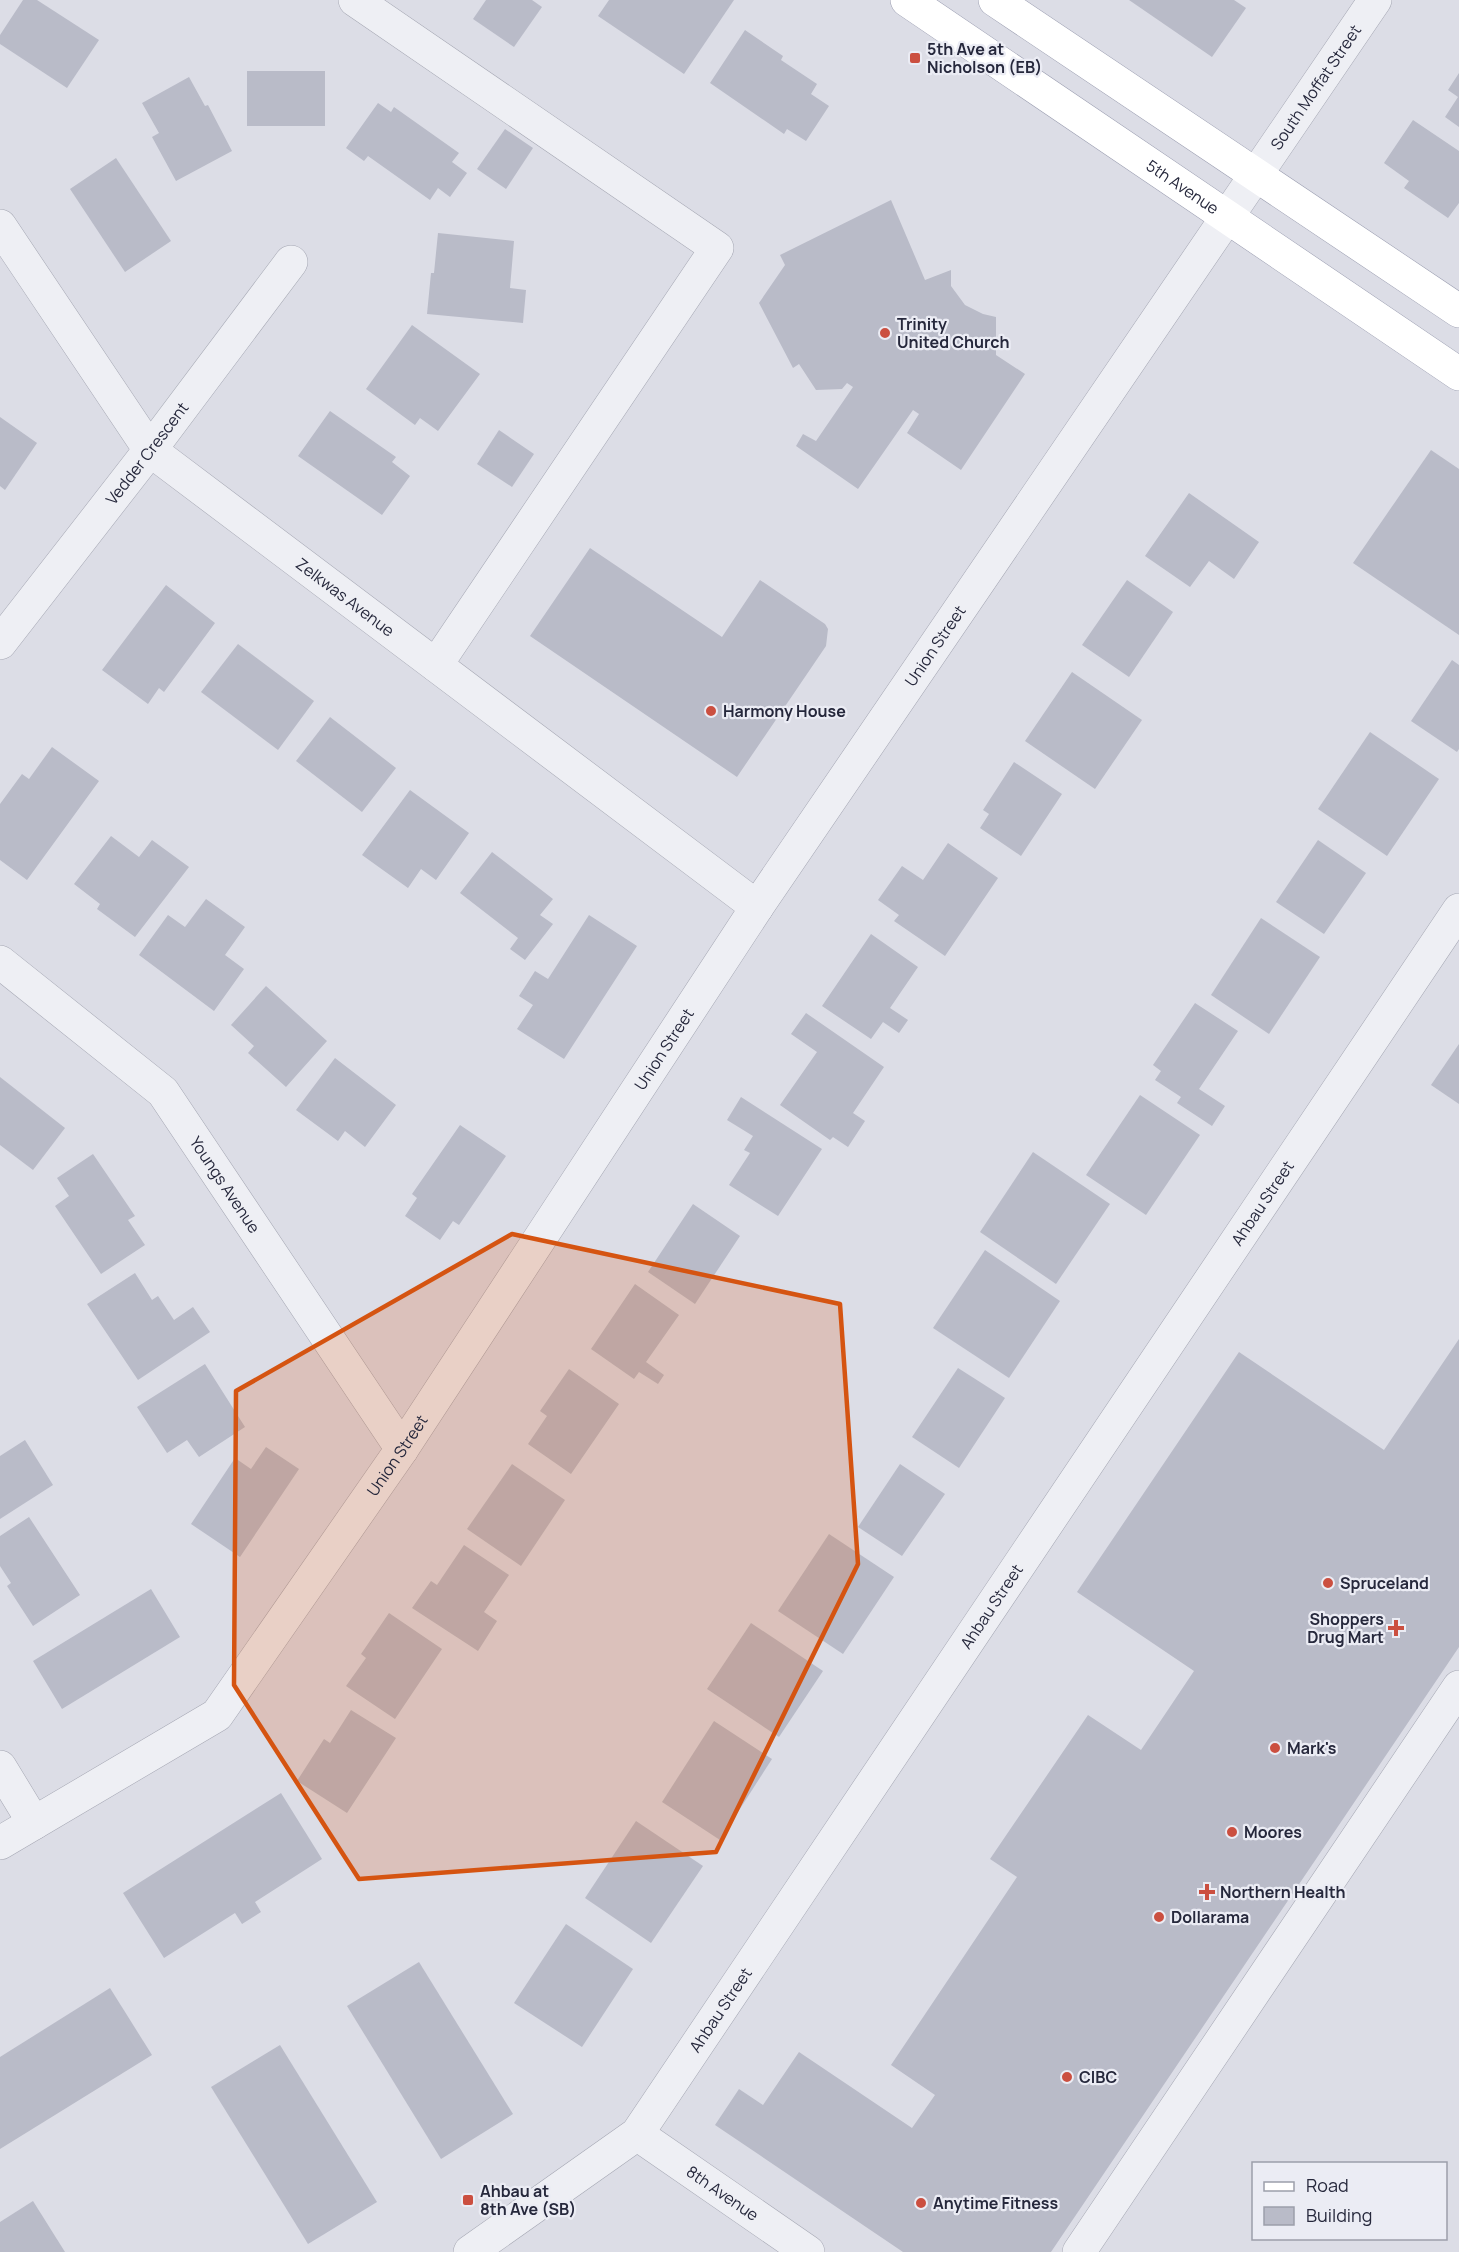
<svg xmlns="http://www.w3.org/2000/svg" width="1459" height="2252" font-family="Manrope,sans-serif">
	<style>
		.building { fill: #b9bbc8 }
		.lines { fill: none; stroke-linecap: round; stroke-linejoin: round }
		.minor-casing { stroke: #a5a7b3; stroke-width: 34 }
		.major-casing { stroke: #9b9eb1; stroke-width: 34 }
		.minor { stroke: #eeeff4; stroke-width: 33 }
		.major { stroke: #fff; stroke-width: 33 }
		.marked { fill: #d55411; fill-opacity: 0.2; stroke: #d55411; stroke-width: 4.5; stroke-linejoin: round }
		.poi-dot { fill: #cb4f40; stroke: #ebecf4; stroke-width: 2 }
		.labels { text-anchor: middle; stroke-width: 4.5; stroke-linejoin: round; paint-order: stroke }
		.poi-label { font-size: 16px; font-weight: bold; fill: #26283c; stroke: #ebecf4; text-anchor: start }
		.street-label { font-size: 16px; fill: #26283c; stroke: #ebecf4 }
	</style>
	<rect width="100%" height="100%" fill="#dcdde6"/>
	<g class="building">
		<path d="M23,0H37L99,40L67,88L0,44V35Z"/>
		<path d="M486,0H532L542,7L514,47L473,19Z"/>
		<path d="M609,0H734L684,74L598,16Z"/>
		<path d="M1129,0H1234L1246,8L1212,57Z"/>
		<path d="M745,30L783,56L781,60L817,84L811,94L829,106L806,141L787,129L784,134L710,83Z"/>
		<rect x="247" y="71" width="78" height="55"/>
		<path d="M1459,73V127L1445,117L1458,97L1448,90Z"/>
		<path d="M189,77L205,106L208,105L232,151L176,181L152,137L159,133L142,103Z"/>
		<path d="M378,103L391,112L394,107L459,153L452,162L467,173L450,197L438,188L430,200L368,156L364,161L346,148Z"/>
		<path d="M1413,120L1459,151V203L1448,218L1404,188L1409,181L1384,163Z"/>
		<path d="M505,129L533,148L506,189L477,169Z"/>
		<path d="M116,158L171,241L125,272L70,189Z"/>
		<path d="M891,200L925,280L951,270V286L965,305L983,314L996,317V355L1025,374L961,470L907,433L919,414L913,410L858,489L796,446L803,434L816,441L853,387L847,383L842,389L816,390L799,364L793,368L759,303L785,265L780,255Z"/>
		<path d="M438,233L514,241L510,288L526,290L523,323L427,314L431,273H434Z"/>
		<path d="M412,325L480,374L438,431L420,418L415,425L366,389Z"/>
		<path d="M330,411L396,457L392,462L410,476L382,515L298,456Z"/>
		<path d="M0,417L37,443L5,490L0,486Z"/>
		<path d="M499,430L534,454L512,487L477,464Z"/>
		<path d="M1431,450L1459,469V635L1353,563Z"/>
		<path d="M1189,493L1259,542L1234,579L1209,561L1190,587L1145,556Z"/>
		<path d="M590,548L722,637L760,580L825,624L828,629L826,646L737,777L530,636Z"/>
		<path d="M1127,580L1173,612L1129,677L1082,645Z"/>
		<path d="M166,585L215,623L164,692L159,688L148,704L102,670Z"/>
		<path d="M238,644L314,701L278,750L201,692Z"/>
		<path d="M1452,660L1459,665V749L1457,752L1411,721Z"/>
		<path d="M1072,672L1142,720L1095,789L1025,741Z"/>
		<path d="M330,717L396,768L362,812L296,761Z"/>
		<path d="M1370,732L1439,779L1387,856L1318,809Z"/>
		<path d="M52,747L99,781L27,880L0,860V804L22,774L29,779Z"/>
		<path d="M1014,762L1062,794L1021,856L980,828L989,814L983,810Z"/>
		<path d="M410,790L469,833L436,880L421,869L408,888L362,855Z"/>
		<path d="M111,836L139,857L152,840L189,867L135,937L97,909L100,904L74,884Z"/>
		<path d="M1318,840L1366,873L1324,934L1276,902Z"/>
		<path d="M948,843L998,878L945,956L894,921L899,915L878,900L902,866L923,880Z"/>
		<path d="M492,852L553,899L540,915L553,924L525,960L510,949L518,938L460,893Z"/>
		<path d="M206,899L245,927L225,955L244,969L214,1011L139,955L168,915L185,927Z"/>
		<path d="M589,915L637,946L564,1059L517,1029L533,1005L519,996L535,971L548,979Z"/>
		<path d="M1261,918L1320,957L1269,1034L1211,995Z"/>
		<path d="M871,934L918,967L890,1008L908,1020L899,1033L883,1022L871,1039L822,1006Z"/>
		<path d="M266,986L327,1041L286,1087L248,1053L254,1046L231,1025Z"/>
		<path d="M1195,1003L1238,1031L1199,1089L1225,1106L1212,1126L1177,1103L1181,1097L1155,1080L1161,1071L1153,1065Z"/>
		<path d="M806,1013L884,1067L853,1113L865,1121L848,1147L833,1137L830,1140L780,1105L817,1052L791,1034Z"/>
		<path d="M1459,1044V1104L1431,1085Z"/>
		<path d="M335,1058L396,1105L365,1147L345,1131L338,1141L296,1110Z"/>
		<path d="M0,1077L65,1128L33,1170L0,1145Z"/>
		<path d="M1140,1095L1200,1135L1146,1215L1086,1175Z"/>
		<path d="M741,1097L822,1149L778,1216L729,1185L750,1153L744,1150L753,1136L727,1120Z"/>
		<path d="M460,1125L506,1156L459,1225L453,1221L440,1240L405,1216L417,1198L412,1194Z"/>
		<path d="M1033,1152L1110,1204L1056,1284L980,1232Z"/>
		<path d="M93,1154L135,1216L128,1220L145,1245L101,1274L55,1206L69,1196L57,1178Z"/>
		<path d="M693,1204L740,1236L695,1304L648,1272Z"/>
		<path d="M985,1250L1060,1301L1009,1378L933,1328Z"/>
		<path d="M135,1273L152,1300L158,1296L174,1320L193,1307L210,1332L138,1380L87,1304Z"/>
		<path d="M635,1284L679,1315L646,1362L664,1375L658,1384L639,1372L634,1379L591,1349Z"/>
		<path d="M1459,1339V1647L1051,2252H903L715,2125L739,2089L763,2105L799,2052L912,2128L935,2095L891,2065L1017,1877L990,1859L1088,1715L1141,1750L1194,1671L1077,1592L1239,1352L1384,1450Z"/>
		<path d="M205,1364L245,1427L199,1457L187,1440L167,1453L137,1407Z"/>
		<path d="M958,1368L1005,1398L959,1468L912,1437Z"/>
		<path d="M569,1369L619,1404L571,1474L528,1444L547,1416L540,1411Z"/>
		<path d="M25,1440L53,1485L0,1519V1456Z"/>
		<path d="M266,1447L299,1469L240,1557L191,1524L235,1458L251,1469Z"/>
		<path d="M512,1464L565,1500L521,1566L467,1529Z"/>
		<path d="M900,1464L945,1494L902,1556L858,1527Z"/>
		<path d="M29,1517L80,1595L33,1626L7,1586L11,1583L0,1566V1536Z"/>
		<path d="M829,1534L894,1577L843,1654L778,1611Z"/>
		<path d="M464,1545L509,1575L484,1612L497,1621L478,1651L412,1608L431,1581L437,1585Z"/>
		<path d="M151,1589L180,1637L62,1709L33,1661Z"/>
		<path d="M389,1613L442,1649L395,1719L346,1686L366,1658L361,1654Z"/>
		<path d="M751,1623L823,1671L779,1737L707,1689Z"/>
		<path d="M351,1710L396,1738L347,1813L297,1781L324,1739L330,1743Z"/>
		<path d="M714,1721L772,1759L720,1840L662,1802Z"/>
		<path d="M281,1793L322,1859L255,1902L261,1912L242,1924L235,1913L164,1958L123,1893Z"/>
		<path d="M636,1821L703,1866L651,1943L585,1898Z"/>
		<path d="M566,1924L633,1969L582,2047L514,2003Z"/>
		<path d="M419,1962L513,2114L441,2159L347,2006Z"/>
		<path d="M110,1988L152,2055L0,2149V2057Z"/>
		<path d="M280,2045L377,2202L308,2244L211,2087Z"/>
		<path d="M33,2201L65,2252H0V2222Z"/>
	</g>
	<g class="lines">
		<defs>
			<g id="minor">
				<path d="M355,0L717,248L436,665"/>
				<path id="s1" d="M0,226L150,450L757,907"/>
				<path id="s2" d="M0,643L150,450L291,262"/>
				<path id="s3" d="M0,962L163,1092L402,1449"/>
				<path d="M0,1767L34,1823"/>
				<path id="s4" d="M0,1843L217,1715L402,1449L757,907L1375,0"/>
				<path id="s5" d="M637,2134L808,2252"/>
				<path id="s6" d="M470,2252L637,2134L1459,910"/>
				<path d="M1079,2252L1459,1687"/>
			</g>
			<g id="major">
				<path id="s7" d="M907,0L1459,374"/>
				<path d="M995,0L1459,311"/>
			</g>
		</defs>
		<use href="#minor" class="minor-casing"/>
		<use href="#major" class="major-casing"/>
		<use href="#minor" class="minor"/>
		<use href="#major" class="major"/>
	</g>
	<path class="marked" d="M512,1234L840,1304L858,1564L716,1852L359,1879L234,1685L236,1391Z"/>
	<g class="poi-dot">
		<rect x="909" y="52" width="12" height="12" rx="3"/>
		<circle cx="885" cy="333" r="6"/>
		<circle cx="711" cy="711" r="6"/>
		<circle cx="1328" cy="1583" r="6"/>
		<path d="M1393 1619h6v6h6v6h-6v6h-6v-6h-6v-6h6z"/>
		<circle cx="1275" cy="1748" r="6"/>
		<circle cx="1232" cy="1832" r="6"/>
		<path d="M1204 1883h6v6h6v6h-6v6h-6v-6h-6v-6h6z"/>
		<circle cx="1159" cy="1917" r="6"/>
		<circle cx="1067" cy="2077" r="6"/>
		<rect x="462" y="2194" width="12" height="12" rx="3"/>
		<circle cx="921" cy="2203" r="6"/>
	</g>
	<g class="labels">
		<g class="poi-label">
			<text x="927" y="55">5th Ave at<tspan x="927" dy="18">Nicholson (EB)</tspan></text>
			<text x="897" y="330">Trinity<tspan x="897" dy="18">United Church</tspan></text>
			<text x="723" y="717">Harmony House</text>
			<text x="1340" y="1589">Spruceland</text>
			<text x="1384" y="1625" text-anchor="end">Shoppers<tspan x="1384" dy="18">Drug Mart</tspan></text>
			<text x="1287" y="1754">Mark's</text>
			<text x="1244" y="1838">Moores</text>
			<text x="1220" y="1898">Northern Health</text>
			<text x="1171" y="1923">Dollarama</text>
			<text x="1079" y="2083">CIBC</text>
			<text x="480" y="2197">Ahbau at<tspan x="480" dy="18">8th Ave (SB)</tspan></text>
			<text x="933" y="2209">Anytime Fitness</text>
		</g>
		<g class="street-label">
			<text dy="6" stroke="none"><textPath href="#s4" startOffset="2216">South Moffat Street</textPath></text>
			<text dy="6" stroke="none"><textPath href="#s7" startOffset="333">5th Avenue</textPath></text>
			<text dy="6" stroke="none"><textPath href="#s2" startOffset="240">Vedder Crescent</textPath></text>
			<text dy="6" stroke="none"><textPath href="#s1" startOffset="514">Zelkwas Avenue</textPath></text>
			<text dy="6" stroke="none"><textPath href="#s4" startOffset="1540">Union Street</textPath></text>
			<text dy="6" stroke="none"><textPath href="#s4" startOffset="1054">Union Street</textPath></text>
			<text dy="6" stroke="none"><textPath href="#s3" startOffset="320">Youngs Avenue</textPath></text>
			<text dy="6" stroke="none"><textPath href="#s6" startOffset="1326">Ahbau Street</textPath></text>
			<text dy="6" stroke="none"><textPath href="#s4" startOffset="568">Union Street</textPath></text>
			<text dy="6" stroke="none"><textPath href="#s6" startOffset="840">Ahbau Street</textPath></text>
			<text dy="6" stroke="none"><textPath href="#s6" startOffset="354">Ahbau Street</textPath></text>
			<text dy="6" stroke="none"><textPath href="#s5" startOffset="104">8th Avenue</textPath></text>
		</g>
	</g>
	<rect x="1252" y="2162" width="195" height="78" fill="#ebecf4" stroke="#9c9eaa" stroke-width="1.5"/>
	<rect x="1264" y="2182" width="30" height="9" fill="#ffffff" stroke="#9c9eaa" stroke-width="1.5"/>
	<text x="1306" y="2192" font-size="18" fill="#26283c">Road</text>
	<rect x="1264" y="2207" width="30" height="18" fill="#b9bbc8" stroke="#9c9eaa" stroke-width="1.5"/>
	<text x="1306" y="2222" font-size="18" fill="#26283c">Building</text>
</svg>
